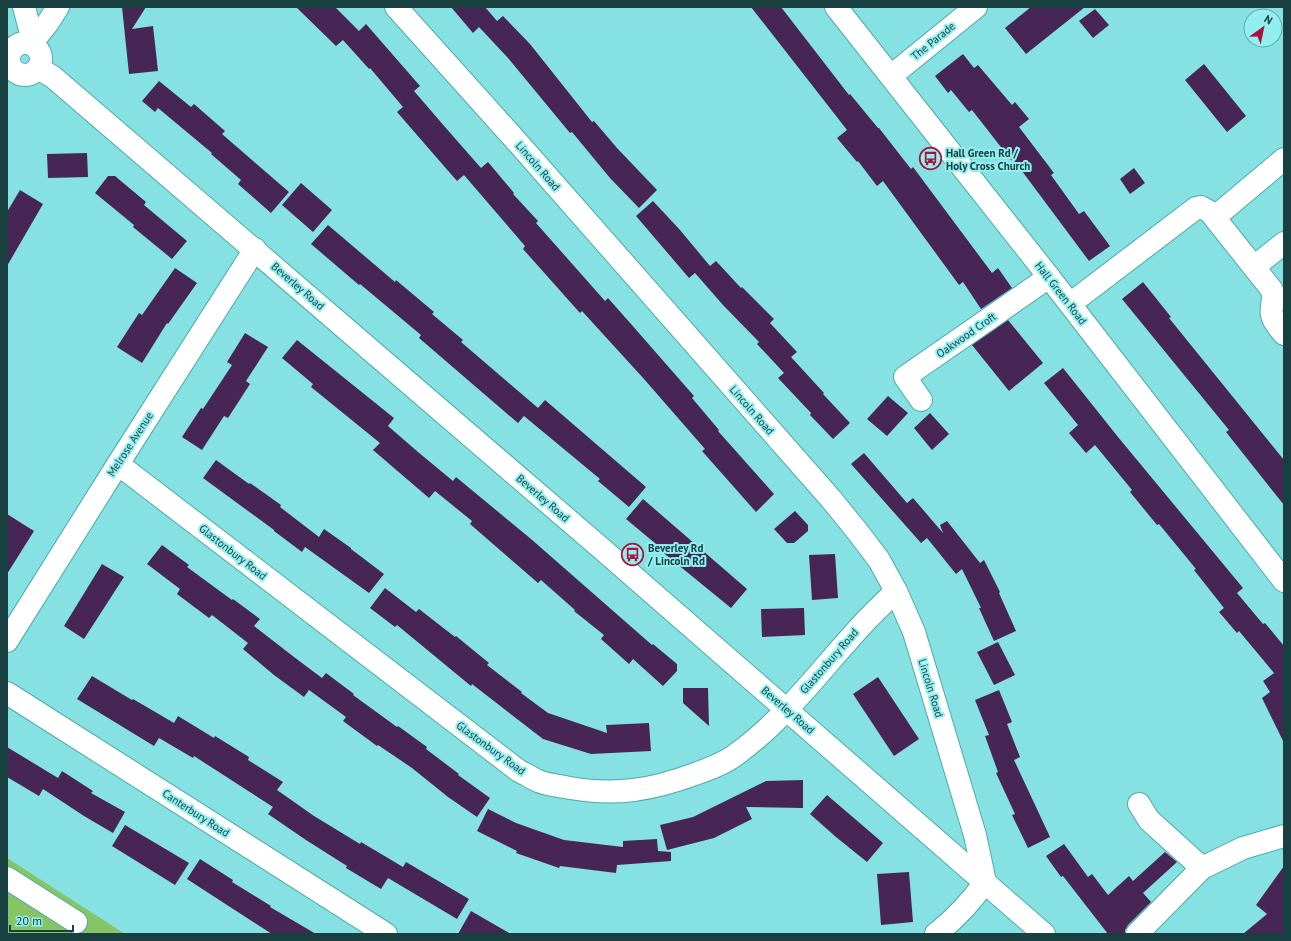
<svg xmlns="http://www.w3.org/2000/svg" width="1291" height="941" font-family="'PT Sans',sans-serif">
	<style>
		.green { fill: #87c464 }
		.building { fill: #472554 }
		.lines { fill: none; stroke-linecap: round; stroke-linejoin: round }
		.minor-casing { stroke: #4caaaa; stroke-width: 24 }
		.minor { stroke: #fff; stroke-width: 22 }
		.labels { text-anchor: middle; stroke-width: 4; stroke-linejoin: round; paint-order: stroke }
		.street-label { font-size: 11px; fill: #194040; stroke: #93efef }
		.poi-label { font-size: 11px; font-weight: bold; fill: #194040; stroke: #93efef; text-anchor: start }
	</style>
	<rect width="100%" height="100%" fill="#86e2e2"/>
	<path class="green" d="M7,858L125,934H7Z"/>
	<g class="building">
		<path d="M122,7H146L132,29L153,26L158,71L129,74Z"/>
		<path d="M296,7H335L359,31L366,24L420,86L414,91L445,127L481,168L488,162L514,193L513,194L538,221L536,223L605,301L608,298L631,324L694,396L692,398L719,430L718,431L774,494L756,512L702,451L705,449L644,379L582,311L580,313L523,249L525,246L464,175L457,181L430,150L397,112L403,107L370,68L369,69L343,40L336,46Z"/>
		<path d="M451,7H485L497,21L503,16L530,44L592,122L594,121L617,148L657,190L639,208L610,178L572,132L570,133L508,58L479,27L473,33Z"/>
		<path d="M751,7H781L849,95L850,94L878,128H879L911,169L913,167L992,273L998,268L1012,288L981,309L963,282L959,285L883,181L877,186L858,161L857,162L837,138L847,130Z"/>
		<path d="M1031,7H1085L1026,54L1005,28Z"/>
		<path d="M1095,9L1109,25L1093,38L1079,21Z"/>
		<path d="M963,54L974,68L978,65L1012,105L1015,102L1029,119L1019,127L1054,173L1051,175L1079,214L1084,211L1110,246L1089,261L1013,159L1011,160L972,110L969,112L951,90L948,93L935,76Z"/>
		<path d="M1204,64L1246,116L1227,132L1185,80Z"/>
		<path d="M159,81L191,107L194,104L225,131L222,134L289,192L271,213L238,184L241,180L211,154L212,153L158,108L155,112L142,101Z"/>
		<path d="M87,153L88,177L48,178L47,154Z"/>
		<path d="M1134,168L1145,183L1130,194L1120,179Z"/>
		<path d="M108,176H115L146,202L144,205L187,241L172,259L133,227L134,225L95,193Z"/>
		<path d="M301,183L332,210L313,232L282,205Z"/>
		<path d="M20,190L43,204L7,266V212Z"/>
		<path d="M653,201L680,230L710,266L716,261L741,288L742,287L774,319L770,323L797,352L791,357L824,393L823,394L850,423L833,439L810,415L811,413L778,378L784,373L757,344L759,342L723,305L695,273L689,278L636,216Z"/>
		<path d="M328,225L395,282L396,280L434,312L432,314L463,340L461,342L538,408L545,400L646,487L629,507L598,481L600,479L524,416L518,423L419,338L421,335L360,284L359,285L311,244Z"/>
		<path d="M175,268L197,283L168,324L167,323L142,363L117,347L139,313L142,315Z"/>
		<path d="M1143,282L1171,317L1169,318L1284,460V505L1226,432L1229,430L1122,299Z"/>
		<path d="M1008,320L1043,363L1009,391L972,345Z"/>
		<path d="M245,333L268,347L246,381L250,384L228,418L224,416L202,450L182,437L201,408L203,409L232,365L227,362Z"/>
		<path d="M297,340L394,418L388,426L418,452L453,481L456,477L531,539L652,645L653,644L677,664V671L663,686L633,659L629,664L601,639L604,635L574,611L575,610L541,580L538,583L470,524L472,521L435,491L429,498L373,450L380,443L311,387L313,384L282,358Z"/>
		<path d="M1063,368L1118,437L1243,588L1237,593L1263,624L1265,623L1284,646V743L1262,698L1270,692L1263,681L1274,673L1239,631L1237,633L1219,612L1224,608L1194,570L1196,569L1159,524L1157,525L1130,492L1132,490L1095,445L1086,453L1069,433L1078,425L1044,383Z"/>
		<path d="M888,396L908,413L887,436L867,419Z"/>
		<path d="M930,413L949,434L932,450L914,428Z"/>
		<path d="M864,453L907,503L913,498L943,533L940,525L947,521L980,563L984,560L1000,592L999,593L1016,631L994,641L979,608H981L962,569L956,574L927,538L921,543L851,464Z"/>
		<path d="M216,460L249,484L250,483L281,505L280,507L319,537L324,529L351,548V549L384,574L369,593L305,547L302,552L274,531V530L203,478Z"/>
		<path d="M643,499L747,589L731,608L660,550L662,549L626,519Z"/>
		<path d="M795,511L808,525V531L794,543H787L774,529Z"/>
		<path d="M7,514L34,531L7,574Z"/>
		<path d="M162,545L189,565L187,567L232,600L233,599L260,619L254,626L294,657L322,678L326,673L354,694L353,695L397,727L398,726L427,747L426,749L459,774L458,775L490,798L477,817L448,797L412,768L378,745L377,746L343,721L346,717L309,690L304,697L274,675L243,649L248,643L212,615L209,618L177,594L180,589L147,564Z"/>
		<path d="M835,554L838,598L812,600L809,555Z"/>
		<path d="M102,564L124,577L84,639L64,626Z"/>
		<path d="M385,588L416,612L419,609L455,637L456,636L489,663L487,665L522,692L521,693L548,713L607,733L606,725L649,723L651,751L591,754L543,739L472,684L471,686L397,625L395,627L370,608Z"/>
		<path d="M804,608L805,635L762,637L761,609Z"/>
		<path d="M998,642L1015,675L994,685L977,652Z"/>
		<path d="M92,676L132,700L133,699L174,723L178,716L214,738L215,736L249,757L248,760L283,782L277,790L314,816L360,844L361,842L403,867L406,862L469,899L457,919L388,878L381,889L346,868L347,866L306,840L268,814L273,807L194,756L193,758L159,738L154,746L77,699Z"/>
		<path d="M878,677L919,739L894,756L853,694Z"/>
		<path d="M683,688H708L709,726L683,703Z"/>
		<path d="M999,690L1012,722L1007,724L1020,757L1014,760L1050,837L1028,848L1012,815L1015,814L996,773L998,772L985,736L989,735L975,700Z"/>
		<path d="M7,747L58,778L62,771L93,791L91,793L125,812L113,833L84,816L43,789L39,796L7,777Z"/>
		<path d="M803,780V808L746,807L752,819L714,838L667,850L660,825L693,817L766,781Z"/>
		<path d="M827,795L883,843L867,862L836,837L810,814Z"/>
		<path d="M488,809L516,823L564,840L623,847V841L657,839L658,851L671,852V861L617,865L616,873L560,866L559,868L516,853L517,851L477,831Z"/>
		<path d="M125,825L189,863L175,885L112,846Z"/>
		<path d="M1064,844L1088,877L1092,874L1108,895L1129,876L1133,881L1165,852L1177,862L1143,893L1151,902L1128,925L1125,930V934H1108L1063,876L1061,877L1046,856Z"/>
		<path d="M200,859L233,880L232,882L271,906L270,907L316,934H272L227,905L187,879Z"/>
		<path d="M1284,866V934H1243L1267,914L1256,905Z"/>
		<path d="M909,872L913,922L881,925L877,874Z"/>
		<path d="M471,911L511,934H458Z"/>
	</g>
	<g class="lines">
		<defs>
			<g id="minor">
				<path d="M24,7L33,41"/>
				<path d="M396,7L519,144L831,499L857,531L879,560L896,591L914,632L975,835L985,882C971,902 955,919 936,934"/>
				<path d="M836,7L1049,277L1284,581"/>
				<circle cx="25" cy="59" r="16"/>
				<path d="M31,44L47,24L58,7"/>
				<path d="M38,68L53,77L602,549L1044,934"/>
				<path d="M891,76L976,7"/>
				<path d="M1215,217L1284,159"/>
				<path d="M1254,267L1284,243"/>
				<path d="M1070,304L1196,208L1201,207L1210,212L1272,290C1275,300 1270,308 1272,315C1273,322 1280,329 1284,334"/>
				<path d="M921,400L905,377L1049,277"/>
				<path d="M118,464L519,771C525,774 532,778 538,781C548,785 560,786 570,788C616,796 652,790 695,774C709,769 726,763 738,753C786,718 822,668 862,625C873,613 885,602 896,591"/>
				<path d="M7,641L118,464L255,249"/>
				<path d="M7,693L386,934"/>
				<path d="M1139,804L1149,820L1202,868L1243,848L1284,836"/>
				<path d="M7,878L76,922"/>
				<path d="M1137,934L1202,868"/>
			</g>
		</defs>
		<use href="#minor" class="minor-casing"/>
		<use href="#minor" class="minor"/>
	</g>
	<defs>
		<symbol id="bus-ring" viewBox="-11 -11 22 22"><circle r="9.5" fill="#93efef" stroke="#a9133a" stroke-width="1.5"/><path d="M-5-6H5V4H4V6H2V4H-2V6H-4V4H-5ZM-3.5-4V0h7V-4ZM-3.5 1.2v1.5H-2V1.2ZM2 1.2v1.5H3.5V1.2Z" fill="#a9133a"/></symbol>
	</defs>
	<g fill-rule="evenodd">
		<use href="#bus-ring" x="918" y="146" width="25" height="25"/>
		<use href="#bus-ring" x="620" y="542" width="25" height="25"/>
	</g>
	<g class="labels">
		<g class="street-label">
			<text transform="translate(933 41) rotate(-39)" y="4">The Parade</text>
			<text transform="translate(538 166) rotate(49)" y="4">Lincoln Road</text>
			<text transform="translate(298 286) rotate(41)" y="4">Beverley Road</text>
			<text transform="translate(1061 293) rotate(52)" y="4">Hall Green Road</text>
			<text transform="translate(966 335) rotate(-35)" y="4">Oakwood Croft</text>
			<text transform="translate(752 410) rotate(49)" y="4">Lincoln Road</text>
			<text transform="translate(130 444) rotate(-57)" y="4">Melrose Avenue</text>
			<text transform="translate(543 498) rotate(41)" y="4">Beverley Road</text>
			<text transform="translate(233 552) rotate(38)" y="4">Glastonbury Road</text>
			<text transform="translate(829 661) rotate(-49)" y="4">Glastonbury Road</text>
			<text transform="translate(931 688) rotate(73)" y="4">Lincoln Road</text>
			<text transform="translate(788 710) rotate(41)" y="4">Beverley Road</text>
			<text transform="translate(491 748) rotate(36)" y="4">Glastonbury Road</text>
			<text transform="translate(196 813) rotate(33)" y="4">Canterbury Road</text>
		</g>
		<g class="poi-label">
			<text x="946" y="157">Hall Green Rd /<tspan x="946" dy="13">Holy Cross Church</tspan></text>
			<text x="648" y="552">Beverley Rd<tspan x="648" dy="13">/ Lincoln Rd</tspan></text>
		</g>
	</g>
	<rect width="1291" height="941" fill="none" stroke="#194040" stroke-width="16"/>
	<g transform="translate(1263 28) rotate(33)"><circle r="19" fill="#93efef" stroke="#62a9a9"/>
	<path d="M0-3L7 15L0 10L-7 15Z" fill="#a9133a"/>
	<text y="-6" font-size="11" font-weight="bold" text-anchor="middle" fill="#194040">N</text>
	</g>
	<path d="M10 925v6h63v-6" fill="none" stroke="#194040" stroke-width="2"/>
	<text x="16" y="925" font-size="12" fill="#194040" stroke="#93efef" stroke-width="3" paint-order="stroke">20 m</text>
</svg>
